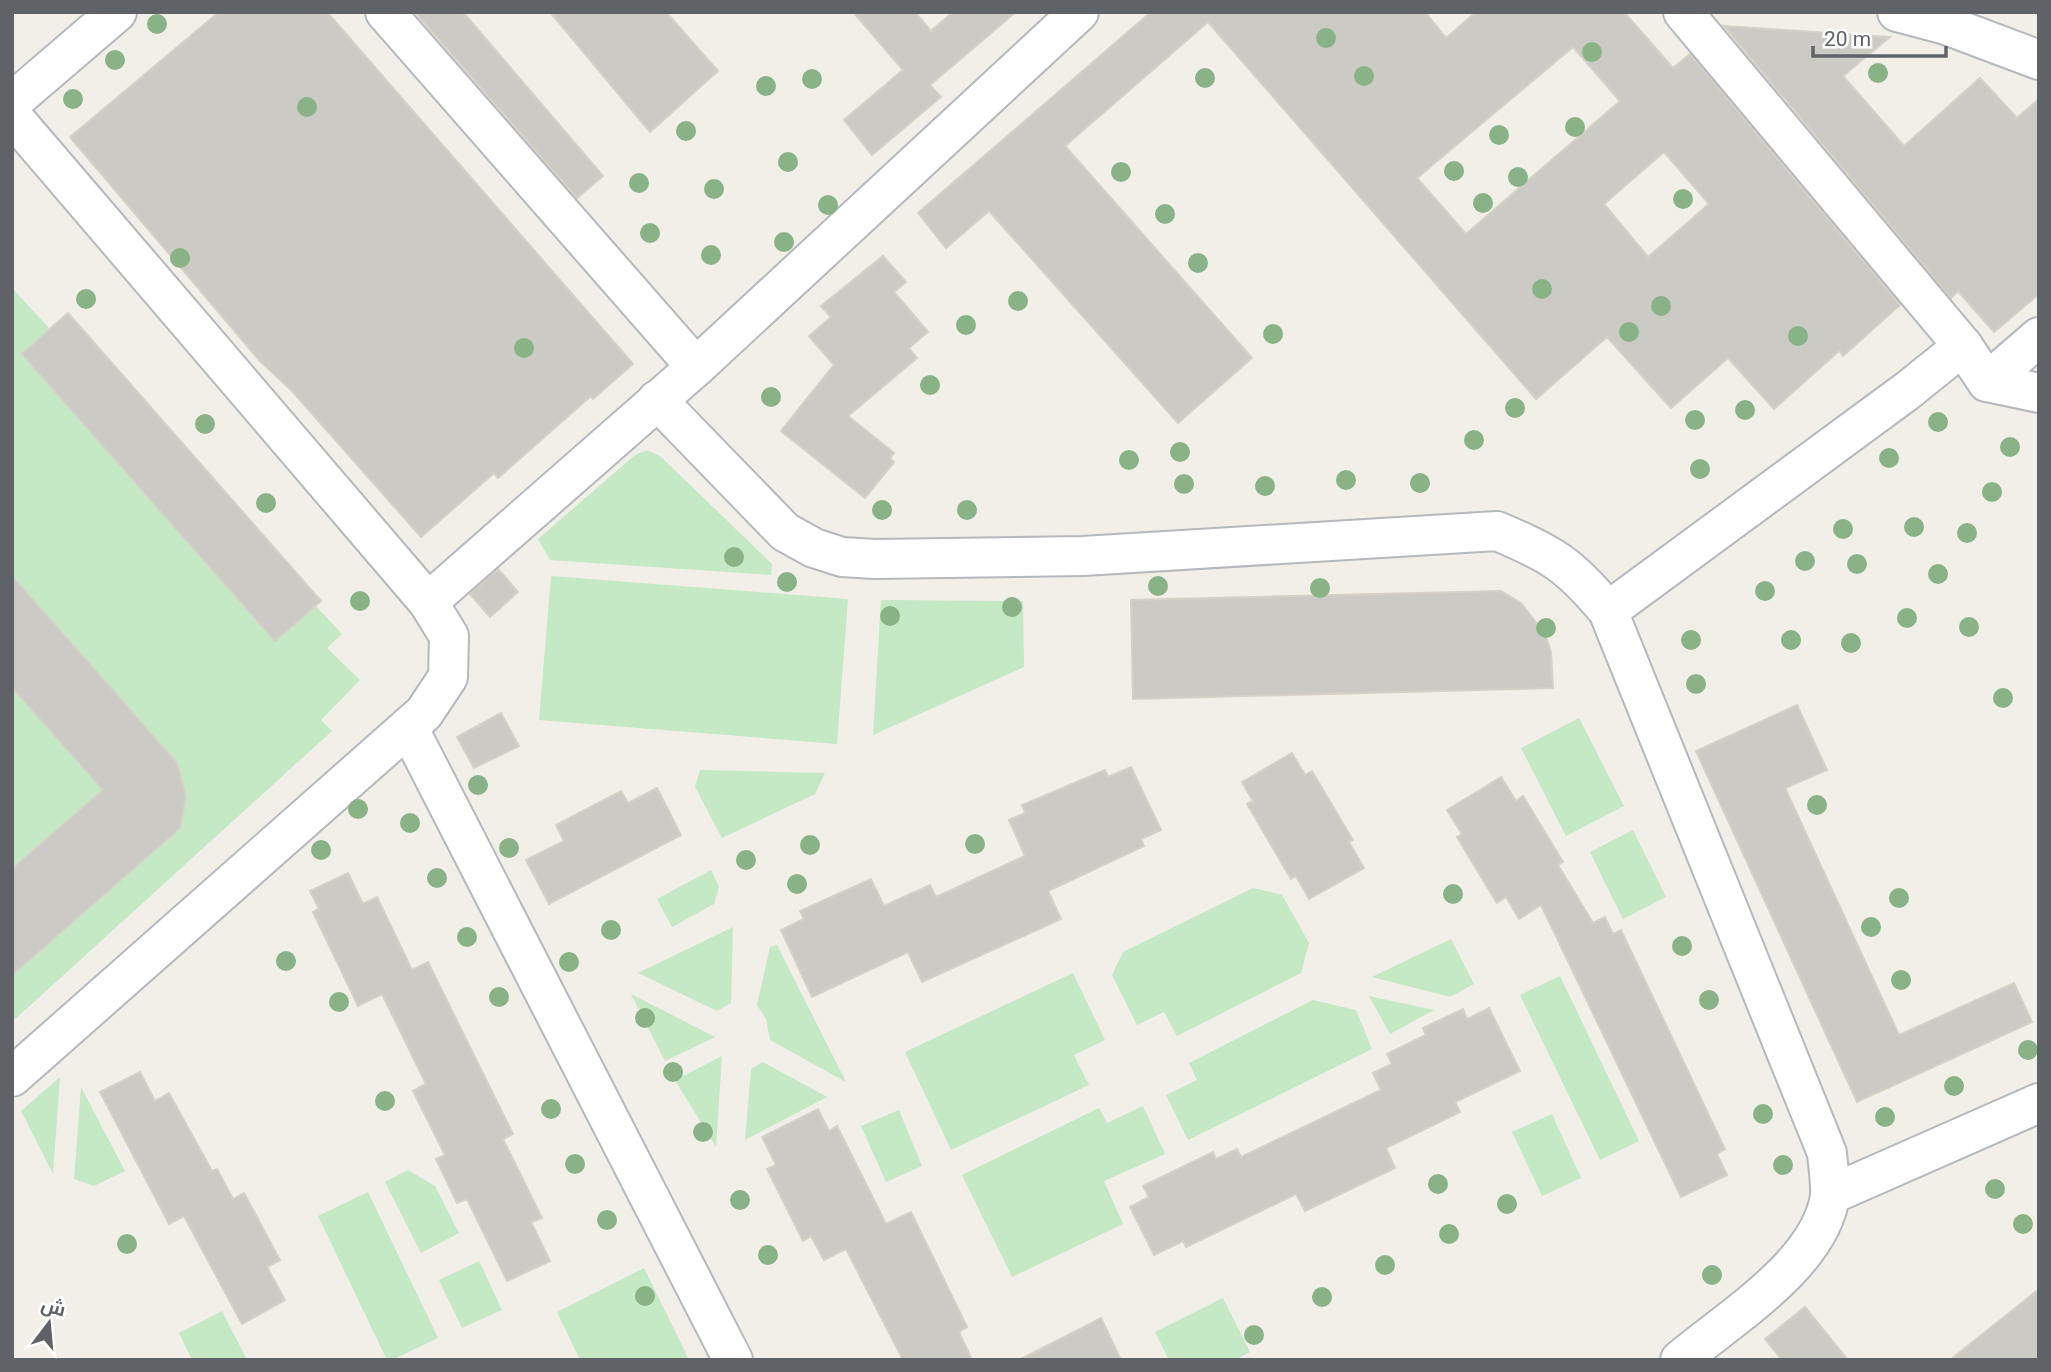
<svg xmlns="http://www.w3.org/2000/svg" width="2051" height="1372" font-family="Roboto,Cairo,sans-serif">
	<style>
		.green { fill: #c5e8c5 }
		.building { fill: #cccac5; stroke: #d6d1c6; stroke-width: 2; fill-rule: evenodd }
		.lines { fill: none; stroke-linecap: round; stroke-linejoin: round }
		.minor-casing { stroke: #b5b8bc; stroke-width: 42 }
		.minor { stroke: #fff; stroke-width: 38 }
		.tree { fill: #89b387 }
	</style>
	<rect width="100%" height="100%" fill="#f1efe8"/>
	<g class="green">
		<path d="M12,288L50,329L22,354L275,641L316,606L342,634L327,648L360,680L321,720L332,731L12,1022Z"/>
		<path d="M647,450L660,456L772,564L771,575L550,560L538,539L635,455Z"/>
		<path d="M551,576L848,599L837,744L539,720Z"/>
		<path d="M881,600L1023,601L1024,667L873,735Z"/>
		<path d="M1579,718L1624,806L1566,836L1521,748Z"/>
		<path d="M700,770L825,773L815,794L722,838L695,787Z"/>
		<path d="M1633,830L1666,897L1623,919L1590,852Z"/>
		<path d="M711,870L719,887L714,904L672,927L657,899Z"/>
		<path d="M1253,888L1282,895L1309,943L1301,973L1177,1036L1164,1012L1137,1025L1112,975L1123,952Z"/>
		<path d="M733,927L731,1003L717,1011L638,973Z"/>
		<path d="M1451,939L1474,984L1450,997L1372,977Z"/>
		<path d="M777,945L846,1082L770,1040L766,1019L757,1005L770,947Z"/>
		<path d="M1073,973L1105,1040L1074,1055L1089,1085L951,1150L905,1052Z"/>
		<path d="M1560,976L1639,1141L1600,1160L1520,995Z"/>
		<path d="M631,994L715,1037L665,1061Z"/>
		<path d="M1369,996L1434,1010L1390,1034Z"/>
		<path d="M1313,1000L1356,1010L1372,1049L1188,1140L1166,1095L1197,1080L1189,1063Z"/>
		<path d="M722,1056L716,1147L675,1080Z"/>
		<path d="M763,1062L827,1097L745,1140L751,1069Z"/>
		<path d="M60,1077L53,1174L21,1111Z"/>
		<path d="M81,1087L125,1171L94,1186L74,1179Z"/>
		<path d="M1143,1106L1165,1154L1104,1181L1123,1224L1012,1277L962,1175L1099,1108L1107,1123Z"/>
		<path d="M899,1110L922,1166L886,1182L861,1126Z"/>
		<path d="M1552,1114L1581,1178L1542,1196L1512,1132Z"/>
		<path d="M408,1170L435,1186L459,1233L421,1253L385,1182Z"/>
		<path d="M368,1192L438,1338L392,1360H387L318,1216Z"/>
		<path d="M479,1261L502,1310L462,1328L439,1280Z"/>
		<path d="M644,1268L689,1360H580L557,1312Z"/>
		<path d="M1223,1298L1250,1352L1235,1360H1169L1155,1332Z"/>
		<path d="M222,1311L247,1360H192L179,1333Z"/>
	</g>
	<g class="building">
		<path d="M219,12H327L633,364L593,399L591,396L498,478L494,473L421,537L292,391L259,360L70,137Z"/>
		<path d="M415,12H463L603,176L577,198Z"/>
		<path d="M550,12H666L718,71L650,132Z"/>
		<path d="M853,12H915L931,31L953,12H1016L930,85L941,97L872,155L844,120L903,70Z"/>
		<path d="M1151,12H1425L1446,38L1476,12H1624L1673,68L1690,54L1900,305L1843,356L1839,351L1774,409L1728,358L1671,408L1607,337L1536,399L1208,22L1065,146L1252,358L1178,423L989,211L946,248L918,213ZM1573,47L1620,101L1466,234L1417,178ZM1664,152L1709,204L1648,257L1604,204Z"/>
		<path d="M1724,26L1890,37L1843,76L1904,146L1980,78L2017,118L2039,99V294L1994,332L1958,291L1951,298Z"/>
		<path d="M883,256L906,282L894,292L928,332L909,348L917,358L848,416L894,453L890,458L894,462L865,498L781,431L834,365L809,336L831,317L821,306Z"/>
		<path d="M68,313L321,601L275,641L22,354Z"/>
		<path d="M498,569L518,592L490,617L470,594Z"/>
		<path d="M12,576L177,763L186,797L180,828L12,975V869L103,790L12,687Z"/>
		<path d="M1501,591L1521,603L1545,634L1551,652L1553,688L1133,699L1131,600Z"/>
		<path d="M1797,705L1827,770L1785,788L1899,1035L2014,983L2032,1022L1857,1102L1696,751Z"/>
		<path d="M501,713L519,746L474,768L457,737Z"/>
		<path d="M1292,753L1305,775L1312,771L1353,840L1349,842L1364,868L1309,899L1296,876L1291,879L1247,804L1253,801L1242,782Z"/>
		<path d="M1131,767L1161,830L1141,839L1144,846L1048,891L1061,919L922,982L908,952L812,997L781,930L804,919L800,911L871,879L884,906L930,885L936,897L1025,856L1009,820L1025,813L1022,805L1105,770L1108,777Z"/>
		<path d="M1501,777L1516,801L1523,796L1563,862L1558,865L1593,923L1605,917L1613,934L1621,930L1725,1149L1717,1154L1727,1175L1681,1197L1541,905L1519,919L1506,897L1497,903L1457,837L1462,834L1447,810Z"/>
		<path d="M657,788L681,835L549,904L526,860L564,841L556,825L621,791L628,803Z"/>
		<path d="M348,873L363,904L377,897L412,970L428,962L513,1134L503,1139L542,1218L531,1222L550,1261L507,1281L467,1199L457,1203L436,1159L445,1155L413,1091L426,1084L382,994L358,1006L313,912L319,909L310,891Z"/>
		<path d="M1489,1008L1520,1071L1455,1102L1460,1112L1386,1148L1395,1168L1305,1211L1296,1194L1186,1247L1183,1241L1154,1255L1130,1207L1149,1197L1143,1186L1213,1152L1216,1159L1237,1149L1241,1157L1381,1090L1373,1073L1392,1064L1387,1054L1426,1035L1423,1028L1463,1009L1467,1019Z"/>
		<path d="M140,1072L155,1101L169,1093L212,1171L217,1169L233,1199L244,1193L280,1260L267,1267L285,1300L242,1324L184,1216L169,1224L100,1092Z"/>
		<path d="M818,1109L829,1131L837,1126L886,1224L911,1212L967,1327L959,1332L972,1360H903L846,1249L824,1260L811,1236L803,1241L767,1169L776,1165L762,1137Z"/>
		<path d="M2039,1289V1360H1950Z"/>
		<path d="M1805,1307L1848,1360H1782L1765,1339Z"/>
		<path d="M1101,1318L1121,1360H1019Z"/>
	</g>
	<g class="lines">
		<defs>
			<g id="minor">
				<path d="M385,12L696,367"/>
				<path d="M1683,12L1963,346L1987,382L2039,393"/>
				<path d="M1897,12L1946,25L2039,60"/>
				<path d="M12,102L117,12"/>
				<path d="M12,116L428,602L449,636L448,677L424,713L12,1077"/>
				<path d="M1987,382L2039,337"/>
				<path d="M657,400L785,532L814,548L842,557L875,559L1083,556L1497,531C1552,554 1570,565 1608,611L1827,1153C1828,1167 1831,1183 1830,1196C1820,1264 1730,1318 1680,1360"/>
				<path d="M428,602L696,367L1079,12"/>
				<path d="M1608,611L1907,391L1963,346"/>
				<path d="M408,727L733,1360"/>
				<path d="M1830,1195L2039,1103"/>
			</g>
		</defs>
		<use href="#minor" class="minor-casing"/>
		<use href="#minor" class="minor"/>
	</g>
	<g class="tree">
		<circle cx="157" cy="24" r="10"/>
		<circle cx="1326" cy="38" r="10"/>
		<circle cx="1592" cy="52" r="10"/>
		<circle cx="115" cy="60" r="10"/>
		<circle cx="1878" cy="73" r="10"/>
		<circle cx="1364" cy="76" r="10"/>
		<circle cx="1205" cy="78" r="10"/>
		<circle cx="812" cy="79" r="10"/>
		<circle cx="766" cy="86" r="10"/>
		<circle cx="73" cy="99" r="10"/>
		<circle cx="307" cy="107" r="10"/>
		<circle cx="1575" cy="127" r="10"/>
		<circle cx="686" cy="131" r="10"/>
		<circle cx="1499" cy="135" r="10"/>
		<circle cx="788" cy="162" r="10"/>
		<circle cx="1454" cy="171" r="10"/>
		<circle cx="1121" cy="172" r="10"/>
		<circle cx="1518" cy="177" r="10"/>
		<circle cx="639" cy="183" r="10"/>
		<circle cx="714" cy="189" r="10"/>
		<circle cx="1683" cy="199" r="10"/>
		<circle cx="1483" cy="203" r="10"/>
		<circle cx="828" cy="205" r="10"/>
		<circle cx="1165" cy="214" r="10"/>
		<circle cx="650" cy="233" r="10"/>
		<circle cx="784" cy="242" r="10"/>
		<circle cx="711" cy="255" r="10"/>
		<circle cx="180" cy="258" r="10"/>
		<circle cx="1198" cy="263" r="10"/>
		<circle cx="1542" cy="289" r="10"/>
		<circle cx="86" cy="299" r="10"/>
		<circle cx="1018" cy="301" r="10"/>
		<circle cx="1661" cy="306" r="10"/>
		<circle cx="966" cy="325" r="10"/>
		<circle cx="1629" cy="332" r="10"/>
		<circle cx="1273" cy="334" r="10"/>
		<circle cx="1798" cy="336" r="10"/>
		<circle cx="524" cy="348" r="10"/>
		<circle cx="930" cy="385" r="10"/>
		<circle cx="771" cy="397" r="10"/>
		<circle cx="1515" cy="408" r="10"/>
		<circle cx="1745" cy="410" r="10"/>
		<circle cx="1695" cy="420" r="10"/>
		<circle cx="1938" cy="422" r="10"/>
		<circle cx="205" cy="424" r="10"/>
		<circle cx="1474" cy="440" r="10"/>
		<circle cx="2010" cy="447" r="10"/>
		<circle cx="1180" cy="452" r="10"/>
		<circle cx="1889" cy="458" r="10"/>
		<circle cx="1129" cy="460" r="10"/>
		<circle cx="1700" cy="469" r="10"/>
		<circle cx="1346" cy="480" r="10"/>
		<circle cx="1420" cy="483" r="10"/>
		<circle cx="1184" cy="484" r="10"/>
		<circle cx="1265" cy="486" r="10"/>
		<circle cx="1992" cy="492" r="10"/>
		<circle cx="266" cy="503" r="10"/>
		<circle cx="882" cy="510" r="10"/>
		<circle cx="967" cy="510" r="10"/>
		<circle cx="1914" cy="527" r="10"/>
		<circle cx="1843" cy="529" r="10"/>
		<circle cx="1967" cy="533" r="10"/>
		<circle cx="734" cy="557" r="10"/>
		<circle cx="1805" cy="561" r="10"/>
		<circle cx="1857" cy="564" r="10"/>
		<circle cx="1938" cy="574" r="10"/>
		<circle cx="787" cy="582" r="10"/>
		<circle cx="1158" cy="586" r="10"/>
		<circle cx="1320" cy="588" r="10"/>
		<circle cx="1765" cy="591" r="10"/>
		<circle cx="360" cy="601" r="10"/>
		<circle cx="1012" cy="607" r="10"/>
		<circle cx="890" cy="616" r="10"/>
		<circle cx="1907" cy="618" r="10"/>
		<circle cx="1969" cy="627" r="10"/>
		<circle cx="1546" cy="628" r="10"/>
		<circle cx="1691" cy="640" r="10"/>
		<circle cx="1791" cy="640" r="10"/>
		<circle cx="1851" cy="643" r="10"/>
		<circle cx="1696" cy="684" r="10"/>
		<circle cx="2003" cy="698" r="10"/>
		<circle cx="478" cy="785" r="10"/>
		<circle cx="1817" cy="805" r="10"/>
		<circle cx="358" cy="809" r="10"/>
		<circle cx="410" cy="823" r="10"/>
		<circle cx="975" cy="844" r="10"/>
		<circle cx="810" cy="845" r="10"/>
		<circle cx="509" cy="848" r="10"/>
		<circle cx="321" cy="850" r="10"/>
		<circle cx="746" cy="860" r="10"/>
		<circle cx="437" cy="878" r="10"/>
		<circle cx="797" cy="884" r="10"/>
		<circle cx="1453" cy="894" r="10"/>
		<circle cx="1899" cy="898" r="10"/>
		<circle cx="1871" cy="927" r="10"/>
		<circle cx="611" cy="930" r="10"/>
		<circle cx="467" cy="937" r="10"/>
		<circle cx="1682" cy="946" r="10"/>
		<circle cx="286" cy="961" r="10"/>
		<circle cx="569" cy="962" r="10"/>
		<circle cx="1901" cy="980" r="10"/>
		<circle cx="499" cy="997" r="10"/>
		<circle cx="1709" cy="1000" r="10"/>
		<circle cx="339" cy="1002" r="10"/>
		<circle cx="645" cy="1018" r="10"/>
		<circle cx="2028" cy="1050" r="10"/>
		<circle cx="673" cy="1072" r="10"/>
		<circle cx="1954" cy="1086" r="10"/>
		<circle cx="385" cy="1101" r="10"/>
		<circle cx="551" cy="1109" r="10"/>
		<circle cx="1763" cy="1114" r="10"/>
		<circle cx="1885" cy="1117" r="10"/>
		<circle cx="703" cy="1132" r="10"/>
		<circle cx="575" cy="1164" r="10"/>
		<circle cx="1783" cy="1165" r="10"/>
		<circle cx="1438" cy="1184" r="10"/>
		<circle cx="1995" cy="1189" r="10"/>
		<circle cx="740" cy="1200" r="10"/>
		<circle cx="1507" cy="1204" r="10"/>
		<circle cx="607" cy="1220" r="10"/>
		<circle cx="2023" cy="1224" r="10"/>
		<circle cx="1449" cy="1234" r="10"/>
		<circle cx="127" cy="1244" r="10"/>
		<circle cx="768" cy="1255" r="10"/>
		<circle cx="1385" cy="1265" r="10"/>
		<circle cx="1712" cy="1275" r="10"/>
		<circle cx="645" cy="1296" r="10"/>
		<circle cx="1322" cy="1297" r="10"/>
		<circle cx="1254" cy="1335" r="10"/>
	</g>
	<rect width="2051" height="1372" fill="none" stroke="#5f6368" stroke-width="28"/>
	<g transform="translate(49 1323) rotate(16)" stroke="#ffffff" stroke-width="5" paint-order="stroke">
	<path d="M0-5L12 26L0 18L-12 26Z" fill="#5f6368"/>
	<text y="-10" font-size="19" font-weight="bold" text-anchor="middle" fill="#5f6368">ش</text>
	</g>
	<path d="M1813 46v10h133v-10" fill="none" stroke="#5f6368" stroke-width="3.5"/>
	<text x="1824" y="46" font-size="21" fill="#5f6368" stroke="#ffffff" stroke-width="5" paint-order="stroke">20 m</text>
</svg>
